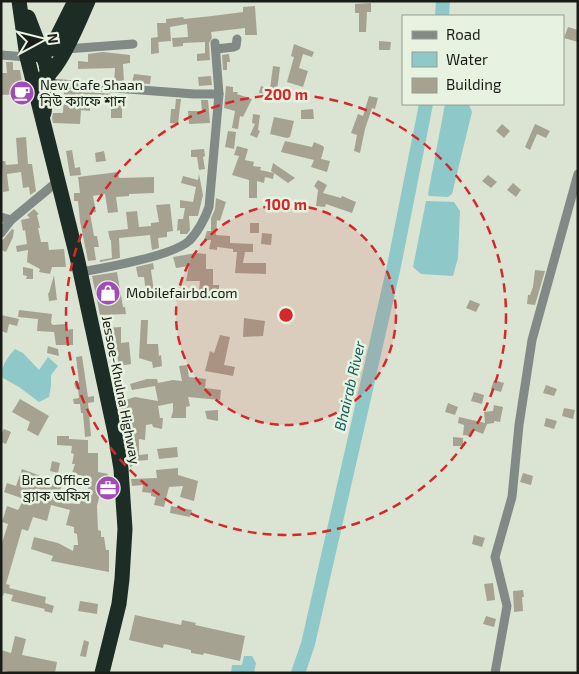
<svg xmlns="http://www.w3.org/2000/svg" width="579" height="674" font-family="'Exo 2','Noto Sans Bengali',sans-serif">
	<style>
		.water { fill: #8fc8c9 }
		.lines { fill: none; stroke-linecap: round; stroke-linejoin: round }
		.river { stroke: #8fc8c9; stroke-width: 14 }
		.building { fill: #a6a291 }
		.street { stroke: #828a86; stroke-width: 9 }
		.highway { stroke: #1d2c25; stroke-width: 15 }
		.ring { fill: none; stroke: #d62828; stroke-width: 2.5; stroke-dasharray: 9 6 }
		.labels { text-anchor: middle; stroke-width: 5; stroke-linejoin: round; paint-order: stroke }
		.poi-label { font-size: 14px; fill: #1a1d17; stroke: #e8f2e0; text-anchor: start }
		.street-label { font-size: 14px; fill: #1a1d17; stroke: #e8f2e0 }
		.water-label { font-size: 15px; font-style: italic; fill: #0e5e61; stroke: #e8f2e0 }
		.centre { fill: #d62828; stroke: #e8f2e0; stroke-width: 2.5 }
		.ring-label { font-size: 15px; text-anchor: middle; font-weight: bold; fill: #d62828; stroke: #e8f2e0; stroke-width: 5; stroke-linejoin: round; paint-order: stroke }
	</style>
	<rect width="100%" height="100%" fill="#dbe4d3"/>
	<g class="water">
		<path d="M445,104L469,105L472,112L452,194L448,197L429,196L428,194Z"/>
		<path d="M426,201L454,202L460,211L458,258L453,276L421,274L413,267Z"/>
		<path d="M15,349L23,353L39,370L48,357L58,366L51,375V386L49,397L39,402L19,387L3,378C0,367 7,358 15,349Z"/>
		<path d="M244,656H252L256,663L254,673H231L232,665H242Z"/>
	</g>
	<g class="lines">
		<g class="river">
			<path d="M442,16L443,1"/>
			<path d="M298,673L308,644L394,266L426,104"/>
		</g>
	</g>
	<g class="building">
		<path d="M371,3V12H367L366,32H359V13H355V4Z"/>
		<path d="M255,6L257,35H245V28L211,32L212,38L209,43L210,60L197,61V54L205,53V42L183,43V46L173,47L172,38L188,37L187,24L170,27L171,41L158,42L157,23H166V19L183,17L184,19L212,16L243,12V7Z"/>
		<path d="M568,27L578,30V42L564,38Z"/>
		<path d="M158,37L159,53L151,54V38Z"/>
		<path d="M379,41L391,42L390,50H379Z"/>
		<path d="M294,44L314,52L312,57L303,54L299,68L308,71L303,87L287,82L294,57L291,56Z"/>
		<path d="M103,52L130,55V63L123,64L124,82H114L115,68L78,69V61L88,62V54Z"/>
		<path d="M229,54L230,62H227V70H223L222,55Z"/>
		<path d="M6,62H13V70H20L24,94L1,95V73H7Z"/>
		<path d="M273,66L280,67L277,91L282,93V95L259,93L261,86L270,89Z"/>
		<path d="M134,74L151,76L150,84L132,83Z"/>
		<path d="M211,76L212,85L199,86L198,77Z"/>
		<path d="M226,86L233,87V92H238L237,94L252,99L243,117L240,116L238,129L232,128L235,111L224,108Z"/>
		<path d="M64,90L125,95V108L122,107V118H111V100L90,97V111L81,110L80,124L53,123L52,118L53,113H63Z"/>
		<path d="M369,96L378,98L375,109L372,108L365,129L360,153L354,151L357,135L351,133L358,114L363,116Z"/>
		<path d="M176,99H181L178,124L170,123L171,109H175Z"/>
		<path d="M201,100H208L210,123L189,124L188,111H202Z"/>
		<path d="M313,109L314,119H301V110Z"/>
		<path d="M253,114L260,115L258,130L260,131L257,138L250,135L255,124L252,123Z"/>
		<path d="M274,117L294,121L290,137L287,138L270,134Z"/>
		<path d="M502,124L510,131L504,138L496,131Z"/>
		<path d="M535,124L550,131L546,138L537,134L530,150L525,147Z"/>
		<path d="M228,131L236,132L234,149L225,147Z"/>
		<path d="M26,137L28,164H32L36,191L30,195L29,187L23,188L21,172L7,174L9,191L3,192L2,161H5L6,165L18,164L16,138Z"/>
		<path d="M285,141L312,147L314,142L323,146L324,148L321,159L330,161L327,172L311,167L314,160L281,152Z"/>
		<path d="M237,146L248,149L245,160L254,162L253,166L261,167L260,170L274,173L273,179L265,177L264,183L257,181V198H249V180L232,175L239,156L234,155Z"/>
		<path d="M204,149L205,156L203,157L205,169L199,170L197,157H191V150Z"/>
		<path d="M72,150L75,168L80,167L81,175L70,176L66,151Z"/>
		<path d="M104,151L106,161L96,162L95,153Z"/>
		<path d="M273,163L295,178L288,183L271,171Z"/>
		<path d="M118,172L119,178L154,177V193L129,194V196L116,197L118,212L108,213L105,194L93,196L96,212L90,213L94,236H97L99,247H94L96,260L88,261L80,221L78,201H74V193H80L78,177Z"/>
		<path d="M199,174L203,195L198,216H189L190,230L187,234H180V230L177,231L178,219H183L185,208H180V200L193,202L196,187L181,183L183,176L198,180Z"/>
		<path d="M488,175L497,182L491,188L482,181Z"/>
		<path d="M318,180L327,185L323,193L341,198L342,196L356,202L352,213L326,204L325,207L316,206L318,190L314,186Z"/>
		<path d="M513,183L521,190L516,197L507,190Z"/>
		<path d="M216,198L226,202L220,221L217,220L216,235L230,236V243L253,244V252H245L243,263H266V274L235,273L237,252H233V249L217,247V250L209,249L211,240H204L207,231H211V218L215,209Z"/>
		<path d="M170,204L173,231L167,232V237L158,238L159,248L152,250L150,235L119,238L120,258L100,262V260L112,258L111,240H110L108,231L128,229L126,212L137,211L139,227L151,226V223L159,222L156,205Z"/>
		<path d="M34,209L39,214L37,215L40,228H38L41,242H48L49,250L64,249L66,267H52L50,274L39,272L40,269L27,262L28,250L17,252L16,246L27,244L25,230L23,231L21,220L30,218L27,215Z"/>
		<rect x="250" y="223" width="9" height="10"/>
		<path d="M12,229L14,230L13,237L6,252L1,250V242Z"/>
		<path d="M262,233L272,234L271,245L261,244Z"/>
		<path d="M196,253L206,254V269H213V285H219V292L199,291L200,281H186L189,266L176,268L173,257Z"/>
		<path d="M153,263L154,269L151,270L154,292L146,293L144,277H138L136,267Z"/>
		<path d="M23,267L33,269V279H26L27,276L23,275Z"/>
		<path d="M535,270L545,271L535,305L527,304L528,295H530L533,287Z"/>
		<path d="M117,272L123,307H125L126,314L100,315L92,276Z"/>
		<path d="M54,275L57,300L49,301L48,293H49Z"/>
		<path d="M470,300L480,304L476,312L466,308Z"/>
		<path d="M19,310L52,314L51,323L53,325L65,324V330L73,329V345H56L54,332L37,331L38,319L18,317Z"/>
		<path d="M1,315L19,319L17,326L9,324L7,333L1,331Z"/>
		<path d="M244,318L265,321L263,336L243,337Z"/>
		<path d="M141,320H148L147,344H158L159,356L161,355L162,366L153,368L152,362L139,358Z"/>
		<path d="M121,327V343L129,342L131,364L119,366L117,355L109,353L106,328Z"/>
		<path d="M220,335L230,337L224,365L235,367L233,376L205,371L210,351L214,353Z"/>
		<path d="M48,346L58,349L59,356L47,353Z"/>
		<path d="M82,356L88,397L94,396V402L88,403L91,436L85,437L83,413H81L80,404H74L73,399L79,398L78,389H76L74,383L79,382L76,357Z"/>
		<path d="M187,365L189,377L206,379L205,388L221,390L220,400L188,397L190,406L186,407V418H171L173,411V403L158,406L160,418H163L162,429L153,427L152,424L146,425L145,440L139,439V455L148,454V460L135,461L136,464L130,467L126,442H129L118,402L135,397L158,401L155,386L132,390L130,384L147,379H157L158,383L173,380L182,381L179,366Z"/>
		<path d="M121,369L122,377L113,379L111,371Z"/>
		<path d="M494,380L504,383L501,392L491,389Z"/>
		<path d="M546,385L557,389L554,396L543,393Z"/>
		<path d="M474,392L484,395L482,404L471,401Z"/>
		<path d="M20,399L49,416L38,436L27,430L30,422L12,412Z"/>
		<path d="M448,403L458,407L455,415L445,412Z"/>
		<path d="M494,405L503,407L500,422L494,421V423L487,424L483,434L473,430L472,436L463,435L464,425L458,423L459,417L485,423L484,412L493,411Z"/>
		<path d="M564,408L575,410L573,419L562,416Z"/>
		<path d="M218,410V421L207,419L205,411Z"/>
		<path d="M546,418L557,421L554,429L544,426Z"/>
		<path d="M4,429L11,432L6,444L1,442V434Z"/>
		<path d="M57,436H69V439L88,440V453H98V472L108,474L103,494H100L97,506L98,530L101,531V537H104L106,550H109V572L51,561L53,556L31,549L34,537L58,543L73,551L74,545H78L77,534L74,533V527L66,525L70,510L51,505L47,521L33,517L28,531L22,529L6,584L10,585L9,588L46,597L45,603L54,606L52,613L44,611L45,609L11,601L13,595L4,593L3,596L1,595V546L8,524L2,522L7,506L18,510L24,499L4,492L7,483L16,486L22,469L46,478L45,481L57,484L56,486L61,487L59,497L66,498L65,503L80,504L81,499L88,500L91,489H88L89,482L82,481L83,476L72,473L75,464H72L74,454L71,453L72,446L57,445Z"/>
		<path d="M453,437L463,438V446H453Z"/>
		<path d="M177,447L178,457L159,459L157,449Z"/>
		<path d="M52,461L60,463L58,473L50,471Z"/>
		<path d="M178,468V475L198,481L194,501L180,497L183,486L169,487L164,507L154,505L156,497L151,496V493L142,492L143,485L132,486L131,479L157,478L156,470Z"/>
		<path d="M523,473L533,476L531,485L520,482Z"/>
		<path d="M171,506L192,510L190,517L170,513Z"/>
		<path d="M474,535L485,538L482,547L472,544Z"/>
		<path d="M493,583L495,600L487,601L484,584Z"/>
		<path d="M523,590L524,597H522L523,611L514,612L513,591Z"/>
		<path d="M80,601L98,604L97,614L78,611Z"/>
		<path d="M135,615L181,625L182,620L196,623L195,625L245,636L240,661L204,653L203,655L191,653V650L164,644L163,648L129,640Z"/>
		<path d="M486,616L496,619L494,627L483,624Z"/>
		<path d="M15,636L26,639L22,655L57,662L55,673H12L1,670V650L11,653Z"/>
		<path d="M84,640L89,642L86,657L80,656Z"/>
	</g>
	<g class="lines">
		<g class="street">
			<path d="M66,49L133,44"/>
			<path d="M216,49L234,47L236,46L237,39"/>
			<path d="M1,55L27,57"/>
			<path d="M48,83L194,94H219"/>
			<path d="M1,217L11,220"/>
			<path d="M1,233L11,220L58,181"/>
			<path d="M81,272C104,268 172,256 189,241C197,233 205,219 209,207L219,94L215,43"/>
			<path d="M495,673L507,606L495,557L512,497L519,425L532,340L578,174"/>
		</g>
		<g class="highway">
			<path d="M19,1L27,57L77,257L115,433L121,469L125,529L122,579L119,604L102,673"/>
			<path d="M28,17L46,64L48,77L44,113"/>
			<path d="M31,56L51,49L75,1"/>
			<path d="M43,78C58,74 81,17 88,1"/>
		</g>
	</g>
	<circle cx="286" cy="315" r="110" fill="#d62828" fill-opacity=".12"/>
	<g class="ring">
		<circle cx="286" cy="315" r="110"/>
		<circle cx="286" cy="315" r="220"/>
	</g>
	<defs>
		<symbol id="cafe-disc" viewBox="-11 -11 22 22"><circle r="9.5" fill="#a24ab7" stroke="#e8f2e0"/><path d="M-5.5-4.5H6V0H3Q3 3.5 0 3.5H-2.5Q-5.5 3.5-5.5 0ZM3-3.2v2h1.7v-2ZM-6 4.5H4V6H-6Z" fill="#fff"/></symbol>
		<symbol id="shop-disc" viewBox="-11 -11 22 22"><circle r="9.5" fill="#a24ab7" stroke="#e8f2e0"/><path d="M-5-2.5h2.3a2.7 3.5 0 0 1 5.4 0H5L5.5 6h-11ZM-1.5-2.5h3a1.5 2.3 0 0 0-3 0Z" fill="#fff"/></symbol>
		<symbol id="office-disc" viewBox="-11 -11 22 22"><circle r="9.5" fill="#a24ab7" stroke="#e8f2e0"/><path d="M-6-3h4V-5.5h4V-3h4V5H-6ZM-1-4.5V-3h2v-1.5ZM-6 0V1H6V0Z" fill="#fff"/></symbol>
	</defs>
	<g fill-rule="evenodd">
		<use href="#cafe-disc" x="8" y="79" width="28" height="28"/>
		<use href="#shop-disc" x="94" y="279" width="28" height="28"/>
		<use href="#office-disc" x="94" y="474" width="28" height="28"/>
	</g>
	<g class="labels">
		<g class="poi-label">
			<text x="40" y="90">New Cafe Shaan<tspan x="40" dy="16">নিউ ক্যাফে শান</tspan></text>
			<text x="126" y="298">Mobilefairbd.com</text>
			<text x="90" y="485" text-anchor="end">Brac Office<tspan x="90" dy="16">ব্র্যাক অফিস</tspan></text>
		</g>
		<g class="street-label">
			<text transform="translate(121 390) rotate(79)" y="5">Jessoe-Khulna Highway</text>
		</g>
		<g class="water-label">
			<text transform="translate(350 386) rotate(-77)" y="5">Bhairab River</text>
		</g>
	</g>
	<circle cx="286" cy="315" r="8" class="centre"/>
	<g class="ring-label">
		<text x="286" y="100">200 m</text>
		<text x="286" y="210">100 m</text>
	</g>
	<rect width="579" height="674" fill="none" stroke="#1a1d17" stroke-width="5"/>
	<rect x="402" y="15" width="162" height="90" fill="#e8f2e0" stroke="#969d90"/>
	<rect x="412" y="31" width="25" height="8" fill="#828a86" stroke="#969d90"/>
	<text x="446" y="40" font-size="15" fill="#1a1d17">Road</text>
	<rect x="412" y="52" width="25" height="15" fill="#8fc8c9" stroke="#969d90"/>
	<text x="446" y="65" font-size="15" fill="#1a1d17">Water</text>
	<rect x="412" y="78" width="25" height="15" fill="#a6a291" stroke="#969d90"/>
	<text x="446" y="90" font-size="15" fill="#1a1d17">Building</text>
	<g transform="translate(40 40) rotate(83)" stroke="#e8f2e0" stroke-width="4" paint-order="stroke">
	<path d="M0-4L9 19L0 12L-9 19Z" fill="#1a1d17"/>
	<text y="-8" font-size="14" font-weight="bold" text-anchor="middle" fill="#1a1d17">N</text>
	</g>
</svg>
